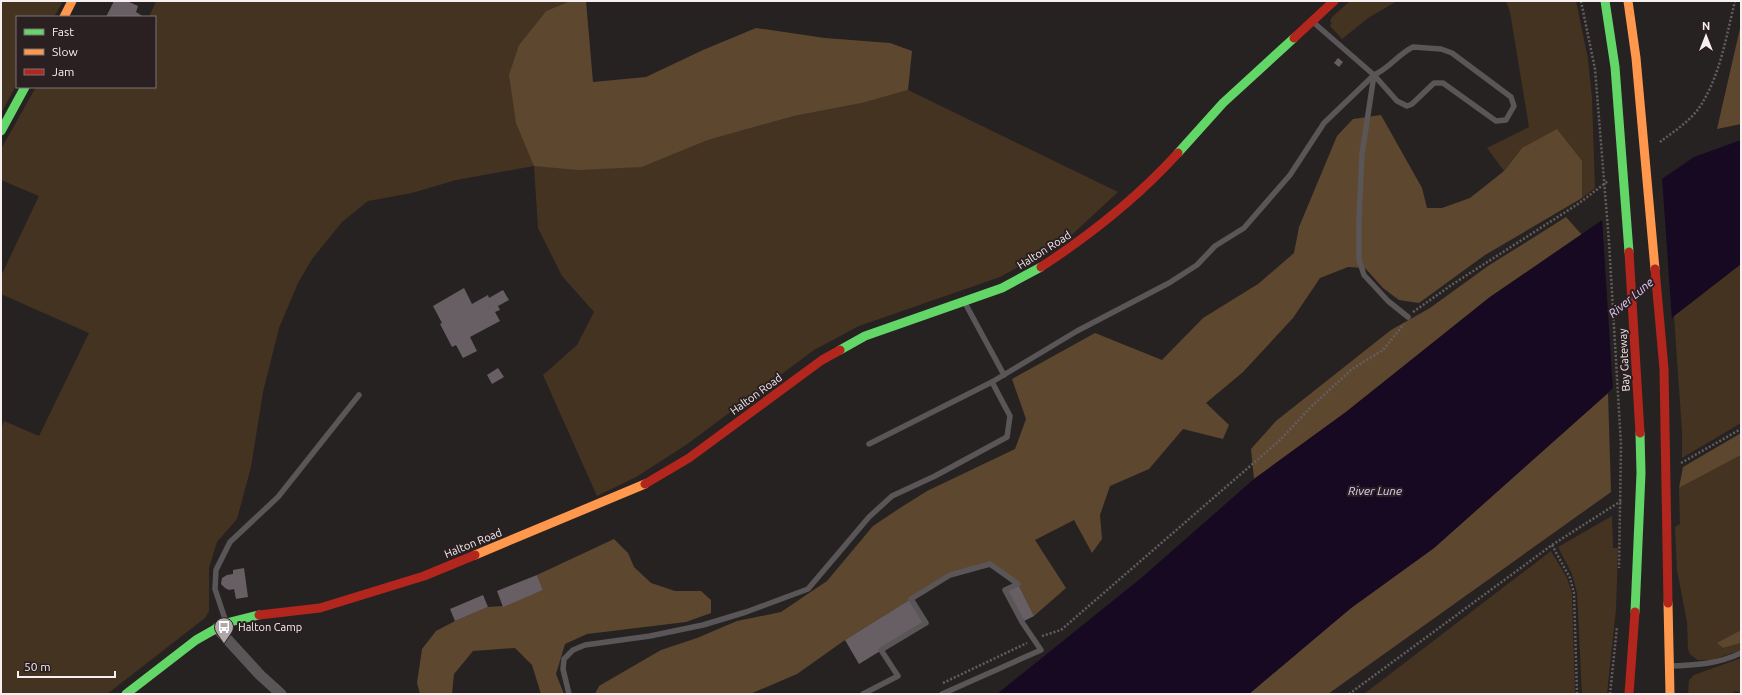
<svg xmlns="http://www.w3.org/2000/svg" width="1742" height="695" font-family="Ubuntu,sans-serif">
	<style>
		.green { fill: #453321 }
		.forest { fill: #5e472f }
		.water { fill: #160921 }
		.pier { fill: #272222 }
		.building { fill: #685f64 }
		.lines { fill: none; stroke-linecap: round; stroke-linejoin: round }
		.path { stroke: #625e5f; stroke-width: 2.5; stroke-dasharray: 2 2; stroke-linecap: butt }
		.lane { stroke: #5a5556; stroke-width: 5.5 }
		.street { stroke: #5a5556; stroke-width: 11 }
		.fast { stroke: #63d668; stroke-width: 9 }
		.slow { stroke: #ff974d; stroke-width: 9 }
		.jam { stroke: #b3261e; stroke-width: 9 }
		.labels { text-anchor: middle; stroke-width: 4; stroke-linejoin: round; paint-order: stroke }
		.street-label { font-size: 11px; fill: #f8eff1; stroke: #2a1f21 }
		.poi-label { font-size: 11px; fill: #f8eff1; stroke: #2a1f21; text-anchor: start }
		.water-label { font-size: 12px; font-style: italic; fill: #e0cbfb; stroke: #2a1f21 }
	</style>
	<rect width="100%" height="100%" fill="#272222"/>
	<g class="green">
		<path d="M1,1H63L54,17H17V84L1,113Z"/>
		<path d="M156,1H570L546,11L519,45L642,167L708,140L794,116L862,103L908,90L1118,192L1065,241L1000,277L859,326L814,350L686,445L636,477L597,496L543,375L577,345L594,312L562,276L538,228L534,166L456,180L412,193L368,201L342,222L312,259L298,283L279,328L263,392L251,467L237,519L217,542L209,568V611L205,618L107,694H1V430L4,421L39,436L89,333L1,294V276L39,196L1,180V149L36,87H155V17H149Z"/>
		<path d="M1350,1H1397L1368,18L1342,39L1330,26L1332,23L1330,22L1332,17Z"/>
		<path d="M1506,1H1576L1588,59L1592,98L1595,188L1582,198L1581,161L1522,148L1504,171L1487,148L1529,127L1510,12Z"/>
		<path d="M1741,264V423L1682,458V431L1674,316Z"/>
		<path d="M1741,455V630L1718,643L1723,648L1741,643V650L1712,660H1698L1690,654L1688,649L1687,622L1677,570L1675,527L1680,524L1679,488Z"/>
		<path d="M1612,516L1613,548H1618L1616,609L1607,694H1582L1577,593L1572,574L1558,547Z"/>
		<path d="M1551,551L1567,578L1572,593L1575,694H1364Z"/>
		<path d="M1741,658V693L1735,691L1732,694H1688L1689,680L1694,675Z"/>
	</g>
	<g class="forest">
		<path d="M570,1H586L593,82L646,77L703,50L756,28L825,38L890,43L912,51L908,90L862,103L794,116L708,140L642,167L578,170L534,166L516,123L509,75L519,45L546,11Z"/>
		<path d="M1741,24V124L1717,129Z"/>
		<path d="M1381,115L1422,188L1427,208H1442L1470,198L1504,171L1522,148L1557,129L1582,161V198L1485,255L1419,303L1399,300L1383,288L1365,268L1348,267L1320,278L1293,318L1243,372L1206,403L1229,425L1223,439L1183,429L1149,469L1110,486L1100,515L1102,539L1092,553L1074,520L1035,540L1066,588L1034,616L1018,584L990,564L950,575L845,640L797,674L750,694H595L599,686L661,650L697,638L737,621L781,612L827,581L873,526L900,508L927,491L1015,449L1026,419L1012,379L1095,333L1162,360L1203,318L1258,284L1294,253L1299,227L1337,136L1353,119Z"/>
		<path d="M1566,217L1582,235L1490,297L1346,412L1254,479L1251,449L1276,421L1391,330L1430,308L1488,266Z"/>
		<path d="M1608,393L1611,492L1328,694H1249L1351,608L1434,548Z"/>
		<path d="M1741,433V455L1679,488L1683,467Z"/>
		<path d="M614,539L628,553L634,567L651,583L675,591H701L711,600V613L686,622L587,634L565,644L556,674L564,694H541L532,665L515,648L473,651L454,674L452,694H420L417,683L422,649L436,631L455,621L488,607L503,606L543,590L537,575Z"/>
		<path d="M1741,630V643L1723,648L1717,643Z"/>
	</g>
	<path class="water" d="M1741,140V264L1674,316L1608,393L1434,548L1351,608L1249,694H997L1140,579L1254,479L1346,412L1490,297L1694,157Z"/>
	<path class="pier" d="M1662,177L1672,321L1613,390L1602,218Z"/>
	<g class="building">
		<path d="M114,1H127L138,6L136,12L144,17H106Z"/>
		<path d="M1338,58L1343,62L1339,67L1334,63Z"/>
		<path d="M464,288L472,304L488,295L489,298L503,290L509,300L498,306L500,310L495,312L500,321L470,337L477,351L463,358L456,345L452,347L440,324L442,323L433,306Z"/>
		<path d="M498,368L504,377L492,384L487,375Z"/>
		<path d="M244,568L248,597L236,599L234,589L229,590L225,588L221,584L222,578L227,575L233,574V570Z"/>
		<path d="M537,575L543,590L503,607L497,591Z"/>
		<path d="M1018,584L1034,616L1022,622L1005,590Z"/>
		<path d="M483,595L488,607L455,621L450,609Z"/>
		<path d="M911,599L926,623L859,664L845,640Z"/>
	</g>
	<g class="lines">
		<g class="path">
			<path d="M1581,1L1595,69L1609,242L1621,445L1619,568"/>
			<path d="M1660,142C1673,132 1689,122 1699,108C1720,77 1726,37 1735,1"/>
			<path d="M1413,312L1453,284L1578,204L1608,181"/>
			<path d="M1681,463L1741,429"/>
			<path d="M1552,545L1570,578L1574,593L1577,694"/>
			<path d="M1042,636L1061,630L1279,441L1312,406L1352,369L1383,350L1404,324"/>
			<path d="M943,683L1027,643"/>
			<path d="M1349,694L1552,545L1621,501"/>
			<path d="M1610,694L1617,627"/>
		</g>
		<g class="lane">
			<path d="M1413,47L1441,49L1452,53L1511,97L1514,106L1506,120L1496,121L1443,83H1434L1412,104L1407,106L1397,101L1374,75C1390,68 1397,55 1413,47Z"/>
			<path d="M1374,75L1362,154L1359,218V260L1364,275L1388,301L1408,317"/>
			<path d="M965,303L1004,375"/>
			<path d="M869,444L992,382"/>
			<path d="M226,622L215,589L216,570L230,542L278,497L359,395"/>
			<path d="M1672,666C1697,665 1718,664 1741,653"/>
			<path d="M569,694L563,669L564,659L573,650L585,645L650,636L703,625L746,612L808,589L869,517L892,496L935,476L1007,437L1010,416L992,382L1077,331L1169,283L1197,265L1215,246L1244,228L1290,175L1324,123L1374,75L1313,22"/>
			<path d="M863,694L898,676L881,650L926,623L911,599L950,575L990,564L1018,584L1005,590L1022,622L1041,650L942,694"/>
		</g>
		<path class="street" d="M217,628L260,675L281,694"/>
		<g class="fast">
			<path d="M1605,1L1615,67L1629,252"/>
			<path d="M1,131L25,87"/>
			<path d="M1178,153L1223,103L1294,38"/>
			<path d="M840,350L865,336L1002,288L1041,267"/>
			<path d="M1635,612L1641,473L1640,433"/>
			<path d="M126,694L196,640L226,623L259,615"/>
		</g>
		<g class="slow">
			<path d="M1628,1L1636,58L1655,269"/>
			<path d="M64,17L72,1"/>
			<path d="M475,555L645,484"/>
			<path d="M1668,603L1670,694"/>
		</g>
		<g class="jam">
			<path d="M1294,38L1334,1"/>
			<path d="M1629,252L1640,433"/>
			<path d="M1041,267C1090,235 1138,197 1178,153"/>
			<path d="M1655,269L1664,369L1668,603"/>
			<path d="M645,484L689,458L822,360L840,350"/>
			<path d="M259,615L320,608L424,576L475,555"/>
			<path d="M1629,694L1635,612"/>
		</g>
	</g>
	<defs>
		<symbol id="bus-pin" viewBox="-11 -11 22 30"><path d="M0 17L-7.5 6A9.5 9.5 0 1 1 7.5 6Z" fill="#afa7a9" stroke="#2a1f21"/><path d="M-5-6H5V4H4V6H2V4H-2V6H-4V4H-5ZM-3.5-4V0h7V-4ZM-3.5 1.2v1.5H-2V1.2ZM2 1.2v1.5H3.5V1.2Z" fill="#fff"/></symbol>
	</defs>
	<g fill-rule="evenodd">
		<use href="#bus-pin" x="213" y="616" width="22" height="30"/>
	</g>
	<g class="labels">
		<g class="street-label">
			<text transform="translate(1044 250) rotate(-32)" y="4">Halton Road</text>
			<text transform="translate(1624 360) rotate(-93)" y="4">Bay Gateway</text>
			<text transform="translate(756 394) rotate(-36)" y="4">Halton Road</text>
			<text transform="translate(473 543) rotate(-22)" y="4">Halton Road</text>
		</g>
		<g class="poi-label">
			<text x="238" y="631">Halton Camp</text>
		</g>
		<g class="water-label">
			<text transform="translate(1631 298) rotate(-40)" y="4">River Lune</text>
			<text x="1375" y="495">River Lune</text>
		</g>
	</g>
	<rect width="1742" height="695" fill="none" stroke="#f8eff1" stroke-width="4"/>
	<rect x="16" y="16" width="140" height="72" fill="#2a1f21" stroke="#7c7274"/>
	<rect x="24" y="29" width="20" height="6" fill="#63d668" stroke="#7c7274"/>
	<text x="52" y="36" font-size="12" fill="#f8eff1">Fast</text>
	<rect x="24" y="49" width="20" height="6" fill="#ff974d" stroke="#7c7274"/>
	<text x="52" y="56" font-size="12" fill="#f8eff1">Slow</text>
	<rect x="24" y="69" width="20" height="6" fill="#b3261e" stroke="#7c7274"/>
	<text x="52" y="76" font-size="12" fill="#f8eff1">Jam</text>
	<g transform="translate(1706 36)" stroke="#2a1f21" stroke-width="3" paint-order="stroke">
	<path d="M0-3L7 15L0 10L-7 15Z" fill="#f8eff1"/>
	<text y="-6" font-size="11" font-weight="bold" text-anchor="middle" fill="#f8eff1">N</text>
	</g>
	<path d="M18 671v6h97v-6" fill="none" stroke="#f8eff1" stroke-width="2"/>
	<text x="24" y="671" font-size="12" fill="#f8eff1" stroke="#2a1f21" stroke-width="3" paint-order="stroke">50 m</text>
</svg>
